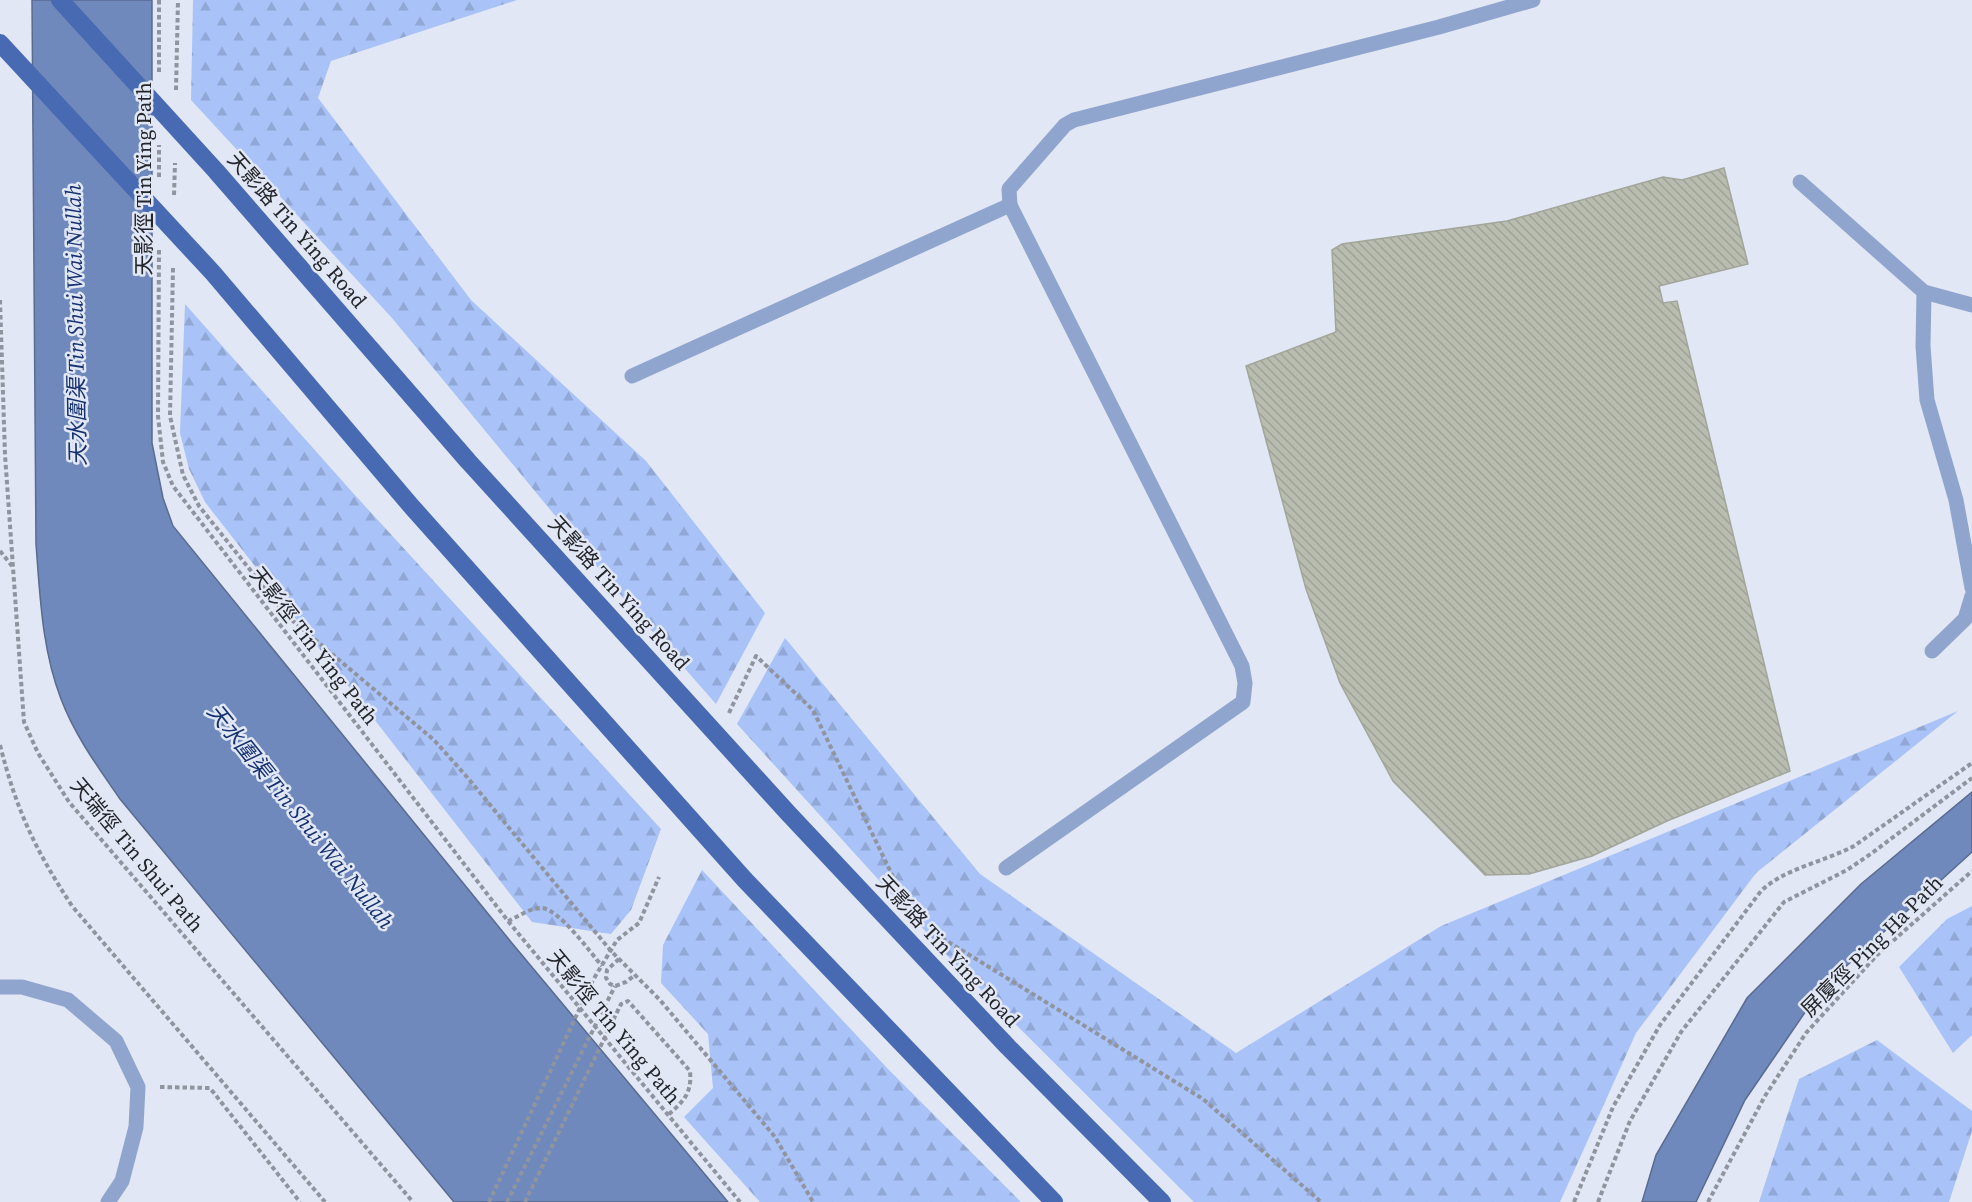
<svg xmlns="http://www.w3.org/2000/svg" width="1972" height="1202" font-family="'Source Serif 4','Noto Sans SC',serif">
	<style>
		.forest { fill: url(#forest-firs) }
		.water { fill: #7089bc; stroke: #596b90; stroke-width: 1.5 }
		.building { fill: url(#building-back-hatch); stroke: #a2a69a; stroke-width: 1.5 }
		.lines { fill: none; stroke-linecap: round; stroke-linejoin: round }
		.path { stroke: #90949e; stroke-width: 4; stroke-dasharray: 4.5 3; stroke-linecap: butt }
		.lane { stroke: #90a5ce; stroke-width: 15 }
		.primary { stroke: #486ab3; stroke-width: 18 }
		.labels { text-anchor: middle; stroke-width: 5; stroke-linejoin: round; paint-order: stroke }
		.street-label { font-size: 21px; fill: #23252a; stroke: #e1e7f4 }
		.water-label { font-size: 22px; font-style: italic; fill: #16316f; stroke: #e1e7f4 }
	</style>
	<defs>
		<pattern id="forest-firs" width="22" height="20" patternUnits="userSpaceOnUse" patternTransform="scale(1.5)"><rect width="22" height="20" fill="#a9c3f8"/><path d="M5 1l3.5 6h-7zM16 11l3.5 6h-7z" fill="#91a7d5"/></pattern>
		<pattern id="building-back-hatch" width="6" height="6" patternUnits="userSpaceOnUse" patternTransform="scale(1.5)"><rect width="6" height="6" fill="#b9bdb0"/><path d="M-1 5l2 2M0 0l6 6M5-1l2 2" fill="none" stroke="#9fa298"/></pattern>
	</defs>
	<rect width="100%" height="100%" fill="#e1e7f4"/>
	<g class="forest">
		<path d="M193,0H517L331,61L318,98L471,300L646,461L765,613L716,704L623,598L392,318L191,100Z"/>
		<path d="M185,304L353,493L661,829L631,910L611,934L532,922L205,502L189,469L180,433Z"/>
		<path d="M785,638L980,874L1236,1053L1441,926L1958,711L1756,873L1636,1033L1560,1202H1194L956,965L737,724Z"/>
		<path d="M702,870L888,1069L1021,1202H760L684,1117L713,1088L708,1034L661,983L663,945Z"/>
		<path d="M1972,906V1035L1953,1053L1899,967L1947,919Z"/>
		<path d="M1877,1040L1972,1111V1131L1949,1202H1759L1799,1079Z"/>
	</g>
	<g class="water">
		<path d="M32,0H152V443L163,498L173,526L511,942L728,1202H454L120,799C98,767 75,736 61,699C42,650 40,596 36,544Z"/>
		<path d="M1972,792V852L1821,989L1745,1100L1696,1202H1642L1656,1155L1747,998L1861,884Z"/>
	</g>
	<path class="building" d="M1724,168L1748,264L1659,286L1663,303L1677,301L1790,771L1667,821L1592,856L1529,874L1485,875L1393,781L1340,683L1306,589L1246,366L1336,332L1332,250L1342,244L1507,221L1663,177L1682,180Z"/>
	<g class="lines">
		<g class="path">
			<path d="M159,72V0"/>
			<path d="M176,90L178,0"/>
			<path d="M159,177V145"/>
			<path d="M174,195L175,163"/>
			<path d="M159,250L158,416L163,462L173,486L508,921L740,1202"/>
			<path d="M173,268L170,416L183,475L199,506L287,616L434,740L467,777L611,951L660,1000L775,1137L813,1202"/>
			<path d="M0,300L5,455L24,722L38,753L69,802L413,1202"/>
			<path d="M0,551L12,566"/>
			<path d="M729,713L756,656L813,710L895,881L921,914"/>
			<path d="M0,745C17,812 35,849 72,906L325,1202"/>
			<path d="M508,921C518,917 531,907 542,908C560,910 590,952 602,966"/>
			<path d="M942,938L1203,1099L1321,1202"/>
			<path d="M619,959L607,970L606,978L610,984L615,986L626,982L635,975"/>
			<path d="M160,1087L210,1088L300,1202"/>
			<path d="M489,1202L593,980L617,940L639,923L659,877"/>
			<path d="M507,1202L615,986"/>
			<path d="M525,1202L621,1004L628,1001L690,1071C692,1093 684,1101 668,1115"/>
			<path d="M1574,1202L1613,1107L1660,1025L1761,891C1785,868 1824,862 1854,846L1972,763"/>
			<path d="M1598,1202L1630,1121L1681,1032L1784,902L1847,870L1872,853L1972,778"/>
			<path d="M1708,1202L1765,1096L1806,1033L1877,955L1972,871"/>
		</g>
		<g class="lane">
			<path d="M1800,182L1924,292L1972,305"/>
			<path d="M1924,292L1923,346L1927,400L1956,500L1972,588"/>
			<path d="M632,376L1010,205"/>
			<path d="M1932,651L1965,619L1972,596"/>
			<path d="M1006,868L1243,702L1245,683L1242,666L1010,205L1009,189L1065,125L1074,120L1439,27L1533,0"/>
			<path d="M0,987H22L68,1000L116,1041L138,1087L136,1127L122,1181L108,1202"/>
		</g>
		<g class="primary">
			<path d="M60,0L216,171L468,461L788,813L1008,1047L1162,1202"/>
			<path d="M0,43L213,273L412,507L745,880L1054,1202"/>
		</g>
	</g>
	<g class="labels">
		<g class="street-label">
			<text transform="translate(144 179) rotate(-90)" y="7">天影徑 Tin Ying Path</text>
			<text transform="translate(297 230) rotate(49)" y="7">天影路 Tin Ying Road</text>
			<text transform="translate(619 593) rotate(48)" y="7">天影路 Tin Ying Road</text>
			<text transform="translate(314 646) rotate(52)" y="7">天影徑 Tin Ying Path</text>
			<text transform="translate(137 855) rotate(50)" y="7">天瑞徑 Tin Shui Path</text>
			<text transform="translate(1872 946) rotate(-45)" y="7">屏廈徑 Ping Ha Path</text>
			<text transform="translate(948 951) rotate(47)" y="7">天影路 Tin Ying Road</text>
			<text transform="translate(614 1027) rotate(50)" y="7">天影徑 Tin Ying Path</text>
		</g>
		<g class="water-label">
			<text transform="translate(75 325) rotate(-91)" y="8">天水圍渠 Tin Shui Wai Nullah</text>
			<text transform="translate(301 816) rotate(51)" y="8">天水圍渠 Tin Shui Wai Nullah</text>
		</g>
	</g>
</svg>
